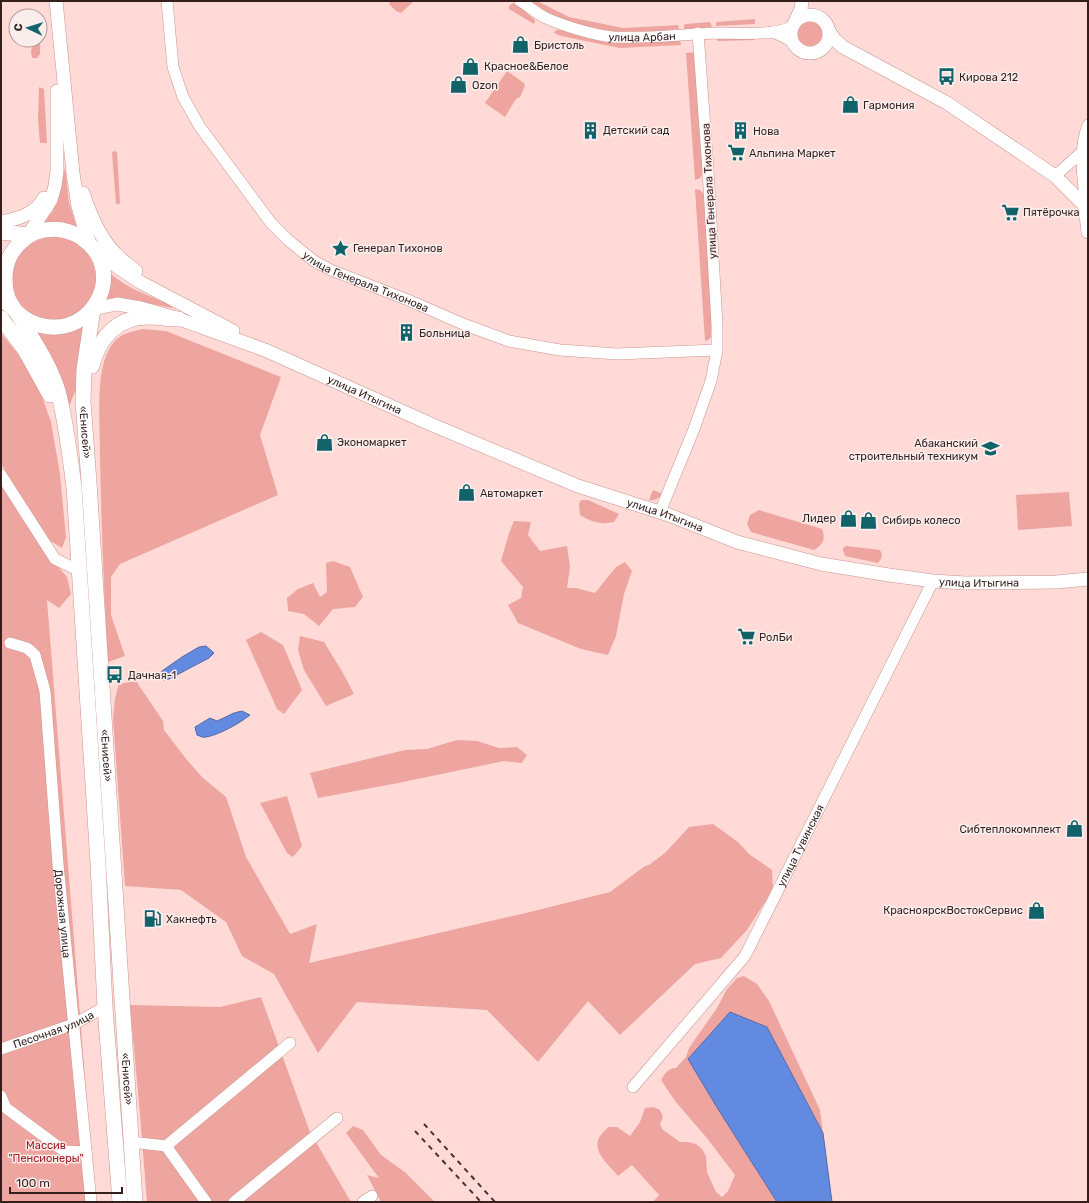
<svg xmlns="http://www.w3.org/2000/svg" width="1089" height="1203" font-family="Rubik,sans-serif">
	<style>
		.green { fill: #efa59f }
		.water { fill: #638ae1; stroke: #556aa6 }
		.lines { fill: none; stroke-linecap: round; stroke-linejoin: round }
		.minor-casing { stroke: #cc948f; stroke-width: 12 }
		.major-casing { stroke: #cc948f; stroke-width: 14 }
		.highway-casing { stroke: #cc948f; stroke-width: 16 }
		.minor { stroke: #fff; stroke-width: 11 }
		.major { stroke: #fff; stroke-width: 13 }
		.highway { stroke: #fff; stroke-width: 15 }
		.rail { stroke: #483230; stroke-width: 2; stroke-dasharray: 5 5; stroke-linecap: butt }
		.labels { text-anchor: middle; stroke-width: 3; stroke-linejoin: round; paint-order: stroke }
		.street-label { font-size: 11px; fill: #341f1d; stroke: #faeeed }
		.poi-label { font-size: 11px; fill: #341f1d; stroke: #faeeed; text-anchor: start }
		.park-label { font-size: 11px; fill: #a11b23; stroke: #faeeed }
	</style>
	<rect width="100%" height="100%" fill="#ffdad6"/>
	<g class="green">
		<path d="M390,1H414L401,13L396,11L389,4Z"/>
		<path d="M527,1H537L569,17L623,28L678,25L679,29C663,30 646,32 630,32C596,33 555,19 527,1Z"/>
		<path d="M513,3L520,7L535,20L534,24L509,9V6Z"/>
		<circle cx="810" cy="34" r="16"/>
		<path d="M755,19V24L716,26V23L717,22Z"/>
		<path d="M710,22L712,27L684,30V25L686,24Z"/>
		<path d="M556,30L680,39L681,45L620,48L561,36L554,33Z"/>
		<path d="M40,32V54L37,58H32L31,51L34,40H40Z"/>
		<path d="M754,35V40L718,41L717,40V37Z"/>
		<path d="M695,52L703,173L700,178L695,180L686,53Z"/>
		<path d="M507,71L524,83L525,86L520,97L516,99L505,117L485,103Z"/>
		<path d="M39,87L44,89L47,143H40L38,119Z"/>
		<path d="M114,151L117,152L120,203L118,205L116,203L112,153Z"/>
		<path d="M65,167L69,202L77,229L41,225L53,211L59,197Z"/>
		<path d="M695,189L700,190L704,194V198L713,327C712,333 712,340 705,341Z"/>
		<circle cx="54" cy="279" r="42"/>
		<path d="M107,270C124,288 151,296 173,306L172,308L122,298H113L102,302Z"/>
		<path d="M85,323L76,389L69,407L29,327Z"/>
		<path d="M142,329L166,331L281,377L260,435L278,495L120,564L111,577V615L125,656L108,662C104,592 101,523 100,453C100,427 96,379 106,356C115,336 121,334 142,329Z"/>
		<path d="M1,333L18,354L40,391L51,422L60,474L66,537L62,548L49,540L1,464Z"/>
		<path d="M1,482L10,496L20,516L42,548L67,577L71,594L59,608L47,600L94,1192L96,1202H1Z"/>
		<path d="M653,490L663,494C658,498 656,501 649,500Z"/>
		<path d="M1069,492L1072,526L1018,530L1016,495Z"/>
		<path d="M581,500H588L619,514L614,522C602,525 591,522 580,515L579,504Z"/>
		<path d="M759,510L822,529C826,539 823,544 814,550L751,532L747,524L750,515Z"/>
		<path d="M514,521L531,522L528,535L540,551L567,546L570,567L567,588H576L595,593L616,567L625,562L632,571L624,594L616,636L608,655L581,649L518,623L508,605L521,598L523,587L501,561L509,533Z"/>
		<path d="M846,546L880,550C883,556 882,558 878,563L845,556L843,550V548Z"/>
		<path d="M333,561L350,567L363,597L355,607L333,609L319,626L304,614L288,611L287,598L298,589L313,583L320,597L327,592L326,563Z"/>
		<path d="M261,632L283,645L302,690L284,714L277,709L246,640Z"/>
		<path d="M300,636L324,642L343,673L354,694L326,706L304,670L298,650Z"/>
		<path d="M136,681L163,721L164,730L187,760L202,777L226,797L246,857L290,934L317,924L309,963L530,912L610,892L645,866L649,865L665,853L689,827L713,824L738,842L749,854L772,870L773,890L747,930L721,958L695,964L620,1035L588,1001L538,1062L487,1010L357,1002L318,1053L274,974L242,956L226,922L181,890L125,886L113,718L115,698L119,684Z"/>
		<path d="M457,740L477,741L499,748L517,747L527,755L522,763L504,761L398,783L318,798L310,773L405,750L427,749Z"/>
		<path d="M287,796L302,846L293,857L287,853L260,803Z"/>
		<path d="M744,976L757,984L769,1001L820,1110L823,1133L767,1027L709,1037L689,1059L718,1109L777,1202H653L659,1195L632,1165L618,1176C603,1159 585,1145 609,1127H617L630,1136L640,1122L645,1108L653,1107L660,1110L663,1117L660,1124L663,1130L680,1142H688L696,1144L702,1149L706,1156L707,1172L710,1179L716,1192L722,1197L728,1191L735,1175L706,1137L675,1101L661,1080C665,1074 668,1068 676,1068L686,1057L689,1048L717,1008L727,989L737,978Z"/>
		<path d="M261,997L310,1132L351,1202H147L140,1115L130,1005L220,1007Z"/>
		<path d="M353,1126L363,1130L381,1155L406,1173L435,1202H381L367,1175L379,1178L346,1133Z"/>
	</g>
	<g class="water">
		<path d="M206,646L214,653L209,658L169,679L163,680L160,676L162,671L182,657L199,647Z"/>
		<path d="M242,711L250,715C240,723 219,735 206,737C203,738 200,736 197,735L195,727L210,718L217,721L234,713Z"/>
		<path d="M730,1012L767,1027L823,1133L832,1202H777L718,1109L688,1059Z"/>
	</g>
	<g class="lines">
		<defs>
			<g id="minor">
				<path id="s1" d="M167,1L173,67L183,97L200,127L271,223L288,240L314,261L331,270L408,300L463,324L509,341L560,350L617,354L717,350"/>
				<path id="s2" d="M520,1C529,6 537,14 546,18C564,26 593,35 613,37C648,39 684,34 719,33C739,33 773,36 791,27"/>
				<path d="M772,32L782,36L791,41"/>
				<path d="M1055,176L1082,152"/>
				<path d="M1085,197C1082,172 1079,148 1088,125"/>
				<path d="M1,475L55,559L80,571"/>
				<path d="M660,512L694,429L711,381L717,350V325L708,170L698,33"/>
				<path id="s3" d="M10,643L27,648L35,655L45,691L58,864L91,1202"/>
				<path id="s4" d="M1,1049L74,1024L105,1007"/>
				<path id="s5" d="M633,1087L745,956L933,581"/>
				<path d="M1,1096L6,1108L64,1151L86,1152"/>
				<path d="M131,1142L166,1146L206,1202"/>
				<path d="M166,1146L290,1043"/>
				<path d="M234,1202L337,1118"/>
				<path d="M363,1202L372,1196"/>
			</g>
			<g id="major">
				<path d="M56,1L73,173L78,206L84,227L90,244L116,266L140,282L233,331"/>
				<circle cx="810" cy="34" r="19"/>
				<path d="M795,22L801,9L802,1"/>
				<path d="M829,31L835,40L843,47L947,103L1055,176L1085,206L1088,232"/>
				<path d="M83,193C90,214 99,237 115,253C121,260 129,265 136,271"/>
				<path d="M1,222C18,219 36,214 44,198"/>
				<path d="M28,235L51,200L55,186L57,171V91"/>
				<path id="s6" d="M93,309L117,304L141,308L179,319L265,350L435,426L578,486L669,515L737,542L821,564L889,575L933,581L965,583L1057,582L1088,579"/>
			</g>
			<g id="highway">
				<path d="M1,232L28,235"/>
				<path d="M1,298C10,305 19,316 29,321C87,349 132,273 82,238C68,229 52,227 36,232C26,236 19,243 13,251C4,264 3,283 8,298C12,306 18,314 22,321C35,343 51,367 58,391C66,421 70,456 74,487L98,863L105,1007L120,1202"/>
				<path id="s7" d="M93,309L84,369L83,402L89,482L135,1202"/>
				<path d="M1,318L25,350L50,395"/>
				<path d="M92,366C99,338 117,317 148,317C158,317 169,319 179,319"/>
			</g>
		</defs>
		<use href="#minor" class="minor-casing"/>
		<use href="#major" class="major-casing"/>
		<use href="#highway" class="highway-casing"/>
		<use href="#minor" class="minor"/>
		<use href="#major" class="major"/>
		<use href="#highway" class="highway"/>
		<g class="rail">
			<path d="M424,1124L495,1202"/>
			<path d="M415,1131L481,1202"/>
		</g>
	</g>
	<defs>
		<symbol id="shop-bare" viewBox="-9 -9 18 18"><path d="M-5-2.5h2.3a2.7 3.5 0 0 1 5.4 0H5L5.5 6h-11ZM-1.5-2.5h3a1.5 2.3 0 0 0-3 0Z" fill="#126269" stroke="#faeeed" stroke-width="2.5" paint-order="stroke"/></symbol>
		<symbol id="bus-bare" viewBox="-9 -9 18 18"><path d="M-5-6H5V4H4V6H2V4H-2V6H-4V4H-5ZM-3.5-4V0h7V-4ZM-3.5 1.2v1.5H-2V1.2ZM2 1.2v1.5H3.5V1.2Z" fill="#126269" stroke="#faeeed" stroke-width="2.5" paint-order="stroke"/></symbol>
		<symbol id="building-bare" viewBox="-9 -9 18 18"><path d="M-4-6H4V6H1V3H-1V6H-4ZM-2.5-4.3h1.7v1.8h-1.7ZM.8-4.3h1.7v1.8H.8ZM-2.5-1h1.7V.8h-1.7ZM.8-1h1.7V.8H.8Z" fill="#126269" stroke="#faeeed" stroke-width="2.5" paint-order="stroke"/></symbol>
		<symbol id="supermarket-bare" viewBox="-9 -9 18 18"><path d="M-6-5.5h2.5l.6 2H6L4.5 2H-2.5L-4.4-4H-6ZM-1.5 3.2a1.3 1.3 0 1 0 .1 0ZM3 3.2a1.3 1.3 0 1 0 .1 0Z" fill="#126269" stroke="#faeeed" stroke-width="2.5" paint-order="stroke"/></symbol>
		<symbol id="sight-bare" viewBox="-9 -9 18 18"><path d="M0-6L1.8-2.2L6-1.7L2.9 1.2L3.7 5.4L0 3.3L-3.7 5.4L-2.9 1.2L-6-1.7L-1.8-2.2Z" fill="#126269" stroke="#faeeed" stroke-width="2.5" paint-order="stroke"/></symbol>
		<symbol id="university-bare" viewBox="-9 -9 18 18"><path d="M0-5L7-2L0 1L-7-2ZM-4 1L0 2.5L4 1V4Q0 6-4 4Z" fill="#126269" stroke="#faeeed" stroke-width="2.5" paint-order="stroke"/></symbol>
		<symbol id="fuel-bare" viewBox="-9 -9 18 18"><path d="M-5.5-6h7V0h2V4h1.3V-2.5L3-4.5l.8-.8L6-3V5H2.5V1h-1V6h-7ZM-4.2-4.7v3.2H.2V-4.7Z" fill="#126269" stroke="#faeeed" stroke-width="2.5" paint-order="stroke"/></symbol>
	</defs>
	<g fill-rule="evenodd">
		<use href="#shop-bare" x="508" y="32" width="25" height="25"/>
		<use href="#shop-bare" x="458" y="54" width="25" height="25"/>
		<use href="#bus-bare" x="934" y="64" width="25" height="25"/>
		<use href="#shop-bare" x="446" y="72" width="25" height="25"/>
		<use href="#shop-bare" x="838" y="92" width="25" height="25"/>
		<use href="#building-bare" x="578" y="118" width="25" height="25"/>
		<use href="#building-bare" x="728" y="118" width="25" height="25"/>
		<use href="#supermarket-bare" x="724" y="140" width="25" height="25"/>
		<use href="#supermarket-bare" x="998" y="200" width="25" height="25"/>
		<use href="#sight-bare" x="328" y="236" width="25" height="25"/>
		<use href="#building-bare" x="394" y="320" width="25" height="25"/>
		<use href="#shop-bare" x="312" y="430" width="25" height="25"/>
		<use href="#university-bare" x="978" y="436" width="25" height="25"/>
		<use href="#shop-bare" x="454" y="480" width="25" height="25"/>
		<use href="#shop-bare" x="836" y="506" width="25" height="25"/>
		<use href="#shop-bare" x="856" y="508" width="25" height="25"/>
		<use href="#supermarket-bare" x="734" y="624" width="25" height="25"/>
		<use href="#bus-bare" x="102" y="662" width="25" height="25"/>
		<use href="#shop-bare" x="1062" y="816" width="25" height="25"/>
		<use href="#shop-bare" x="1024" y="898" width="25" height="25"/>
		<use href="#fuel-bare" x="140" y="906" width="25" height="25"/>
	</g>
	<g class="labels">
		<g class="street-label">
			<text dy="4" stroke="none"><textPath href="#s2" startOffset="130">улица Арбан</textPath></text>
			<text transform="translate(709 191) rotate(-93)" y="4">улица Генерала Тихонова</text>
			<text dy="4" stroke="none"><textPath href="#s1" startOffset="365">улица Генерала Тихонова</textPath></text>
			<text dy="4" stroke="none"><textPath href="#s6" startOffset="289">улица Итыгина</textPath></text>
			<text dy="4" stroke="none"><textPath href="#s7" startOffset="124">«Енисей»</textPath></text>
			<text dy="4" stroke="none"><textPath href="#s6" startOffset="613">улица Итыгина</textPath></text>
			<text dy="4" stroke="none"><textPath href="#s6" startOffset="936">улица Итыгина</textPath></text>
			<text dy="4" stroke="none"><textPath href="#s7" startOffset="448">«Енисей»</textPath></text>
			<text dy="4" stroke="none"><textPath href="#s5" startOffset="296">улица Тувинская</textPath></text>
			<text dy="4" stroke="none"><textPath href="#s3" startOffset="289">Дорожная улица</textPath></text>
			<text dy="4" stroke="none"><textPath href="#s4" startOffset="56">Песочная улица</textPath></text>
			<text dy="4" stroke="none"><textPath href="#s7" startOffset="772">«Енисей»</textPath></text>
		</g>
		<g class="poi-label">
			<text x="534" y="49">Бристоль</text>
			<text x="484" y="70">Красное&amp;Белое</text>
			<text x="959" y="81">Кирова 212</text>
			<text x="472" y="89">Ozon</text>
			<text x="863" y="109">Гармония</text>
			<text x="603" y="134">Детский сад</text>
			<text x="753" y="135">Нова</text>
			<text x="749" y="157">Альпина Маркет</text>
			<text x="1023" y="216">Пятёрочка</text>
			<text x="353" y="252">Генерал Тихонов</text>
			<text x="419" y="337">Больница</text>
			<text x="337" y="446">Экономаркет</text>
			<text x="978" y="447" text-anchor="end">Абаканский<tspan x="978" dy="13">строительный техникум</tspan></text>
			<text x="480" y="497">Автомаркет</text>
			<text x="836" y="522" text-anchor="end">Лидер</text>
			<text x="882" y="524">Сибирь колесо</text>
			<text x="759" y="641">РолБи</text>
			<text x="128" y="679">Дачная-1</text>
			<text x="1061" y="833" text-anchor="end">Сибтеплокомплект</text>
			<text x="1023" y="914" text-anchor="end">КрасноярскВостокСервис</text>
			<text x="166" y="923">Хакнефть</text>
		</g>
		<g class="park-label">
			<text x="46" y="1149">Массив<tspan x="46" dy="13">"Пенсионеры"</tspan></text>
		</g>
	</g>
	<rect width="1089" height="1203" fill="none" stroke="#341f1d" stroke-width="4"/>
	<g transform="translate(28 28) rotate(274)"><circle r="19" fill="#faeeed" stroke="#ab9b9a"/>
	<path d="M0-3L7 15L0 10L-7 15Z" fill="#126269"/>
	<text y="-6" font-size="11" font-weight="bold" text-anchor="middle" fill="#341f1d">С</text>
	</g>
	<path d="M10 1187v6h112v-6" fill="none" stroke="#341f1d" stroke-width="2"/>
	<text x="16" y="1187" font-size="12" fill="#341f1d" stroke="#faeeed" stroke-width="3" paint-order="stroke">100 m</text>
</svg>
